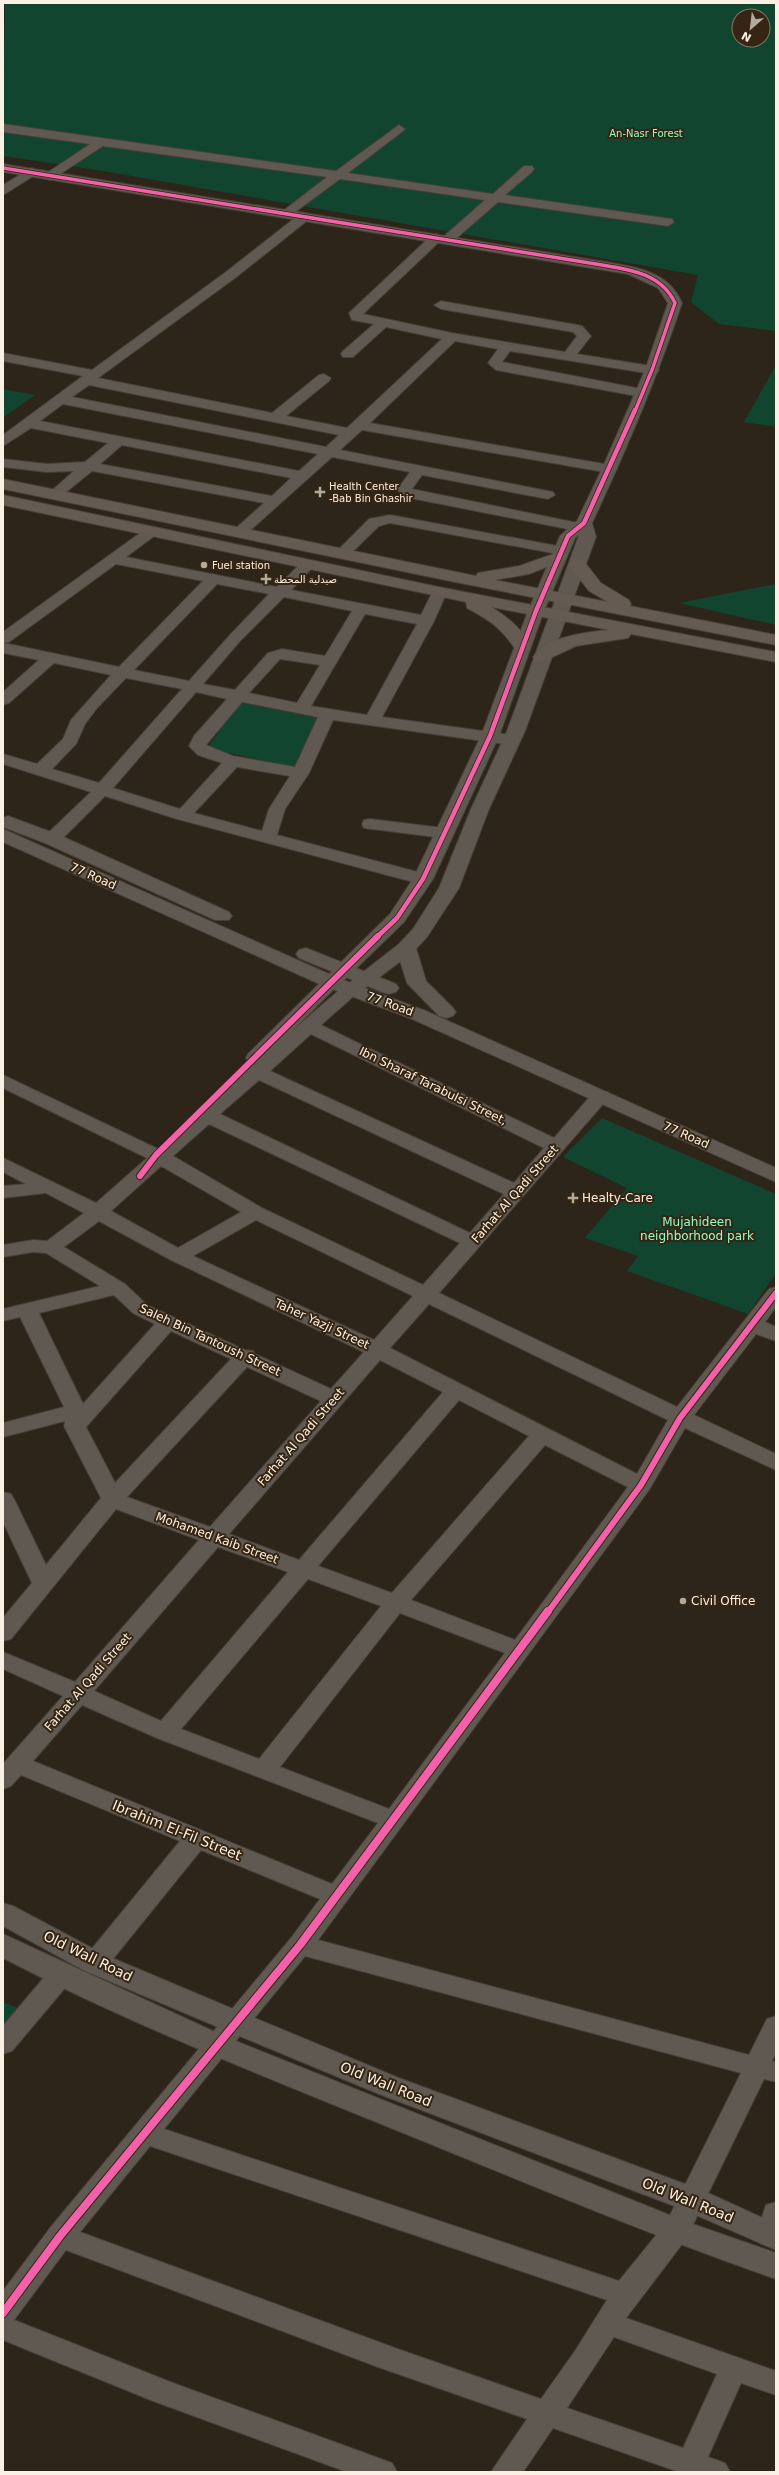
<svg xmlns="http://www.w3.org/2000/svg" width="779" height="2475" font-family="'DejaVu Sans','Noto Naskh Arabic',sans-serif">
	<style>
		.green { fill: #124530; fill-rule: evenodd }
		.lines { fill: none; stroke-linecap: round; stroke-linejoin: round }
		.minor-casing { stroke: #473f37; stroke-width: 2 }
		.tertiary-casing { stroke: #473f37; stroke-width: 2 }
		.secondary-casing { stroke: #473f37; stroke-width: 2 }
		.trunk-casing { stroke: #473f37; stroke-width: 2 }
		.minor { fill: #605951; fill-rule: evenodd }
		.tertiary { fill: #605951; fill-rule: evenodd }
		.secondary { fill: #605951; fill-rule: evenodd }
		.trunk { fill: #665b52; fill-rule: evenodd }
		.cycleway-far3-casing { stroke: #352512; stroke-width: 5 }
		.cycleway-far2-casing { stroke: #352512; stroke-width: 6 }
		.cycleway-far1-casing { stroke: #352512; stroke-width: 8 }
		.cycleway-casing { stroke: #352512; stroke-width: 10 }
		.cycleway-far3 { stroke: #f560ab; stroke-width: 3.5 }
		.cycleway-far2 { stroke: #f560ab; stroke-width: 4.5 }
		.cycleway-far1 { stroke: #f560ab; stroke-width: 6 }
		.cycleway { stroke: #f560ab; stroke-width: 8 }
		.poi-dot { fill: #b3a99d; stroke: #352512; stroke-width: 1.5 }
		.labels { text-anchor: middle; stroke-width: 4; stroke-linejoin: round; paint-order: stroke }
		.far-park-label { font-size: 10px; fill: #8cffca; stroke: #352512 }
		.far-poi-label { font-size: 10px; fill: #fbf0e4; stroke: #352512; text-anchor: start }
		.street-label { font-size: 12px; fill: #fbf0e4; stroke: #352512 }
		.poi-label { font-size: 12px; fill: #fbf0e4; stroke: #352512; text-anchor: start }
		.park-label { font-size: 12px; fill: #8cffca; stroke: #352512 }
		.near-street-label { font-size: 14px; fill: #fbf0e4; stroke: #352512 }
	</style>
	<rect width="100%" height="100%" fill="#2d241a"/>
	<g class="green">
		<path d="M776,3V331L719,324L691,302L698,275L103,171L3,156L5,3ZM739,16H763V40H739Z"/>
		<path d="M776,365V427L744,422Z"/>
		<path d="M3,389L35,395L3,418Z"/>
		<path d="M776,584V625L679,603Z"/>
		<path d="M240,703L320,717L300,769L207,748Z"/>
		<path d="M602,1118L776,1194V1273L748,1314L627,1271L638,1256L585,1238L627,1188L563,1157Z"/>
		<path d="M3,2002L18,2008L3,2027Z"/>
	</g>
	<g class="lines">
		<defs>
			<g id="minor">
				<path d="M3,124L336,171L399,125L405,129L403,131L348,173L493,194L524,166H532L534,169L532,172L505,195L672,219L674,222L668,226L498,202L451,243L447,244L441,240L363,314L452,333L565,352L577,336L573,332L441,309L434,305L441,301L577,325L582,326L591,336L577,354L657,367L659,370L657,373L652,374L510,351L502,362L647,390L649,393L642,397L496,370L488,363L498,349L455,341L370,423L610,465L617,469L615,472L610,473L362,430L340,450L553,492L555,495L548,499L422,475L412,489L578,523L583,524L585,527L583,530L578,531L405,497L397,490L410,472L332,457L245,535H235L233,532L235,529L264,503L92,471L60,497L55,498L48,494L74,471L47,472L3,467V459L47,464L85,462L108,443L31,428L3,446V435L83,376L3,361V353L92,370L226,272L300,214L304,213L310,217L308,220L235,278L98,378L272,413L319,375L324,374L331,378L329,381L286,416L347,428L442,339L386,327L353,357H343L341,354L343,351L374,324L352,320L349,313L432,235L436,234L442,238L485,200L340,179L287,218L283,217L281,214L283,211L327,177L103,146L51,180L47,179L45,176L47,173L90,144L3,132ZM89,385L339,435L326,447L72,397ZM63,404L318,454L299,471L40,421ZM122,445L291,478L272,496L100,464Z"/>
				<path d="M31,168L35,169L37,172L35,175L3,195V185Z"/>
				<path d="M390,515L563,547L570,551L563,555L390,523L379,526L347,557H337L335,554L337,551L369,519Z"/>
				<path d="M152,527L157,528L159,531L157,534L126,557L277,587L302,562L307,560L315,565L291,590L421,615L434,589H444L447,592L434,621L382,717L512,735L518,737L520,740L518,743L512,745L333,720L309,773L285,809L277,835L429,875L432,879L429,883H417L177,819L105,796L58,843H46L43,839L46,835L91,792L3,764V754L37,764L63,739L71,720L111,675L54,663L9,703L3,705V692L39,660L3,653V632L147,528ZM116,564L203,581L119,667L4,643L9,642ZM217,584L269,594L230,635L189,681L134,670ZM284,597L352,611L325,656L282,649L268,653L235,690L203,684L240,641ZM365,614L417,624L367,715L311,706ZM280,659L320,665L297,703L249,693ZM126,678L182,689L99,783L52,769L76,744L85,724L97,708ZM196,692L227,699L194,736L189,746L198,755L222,763L180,809L113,788ZM242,702L318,717L295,767L233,756L206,745ZM237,767L290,776L269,809L262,831L194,813Z"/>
				<path d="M370,819L443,828L449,829L452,833L449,837L443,838L364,828L362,824L364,820Z"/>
				<path d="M331,977L337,978L340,982L337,986L292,1031L344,986H356L359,990L356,994L321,1025L554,1138L594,1092H608L610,1096L439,1293L677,1407L769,1289L776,1287V1307L765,1322L776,1327V1341L756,1334L694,1415L776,1454V1470L685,1428L649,1490L318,1940L749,2055L767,2019L776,2016V2053L772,2061L776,2062V2082L764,2079L686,2239L626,2318L776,2371V2395L741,2383L708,2457L725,2463L730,2472H679L553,2428L523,2472H491L527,2419L378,2367L66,2250L14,2320L173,2383L392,2463L397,2472H347L153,2401L3,2340V2291L50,2228L291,1938L320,1899L201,1850L104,1970L95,1973L86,1970L82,1963L86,1956L180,1841L21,1775L11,1786L3,1789V1764L63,1696L3,1669V1652L75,1682L199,1540L116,1509L11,1639L3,1641V1618L32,1583L3,1522V1492L11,1494L14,1499L46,1565L101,1498L64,1426L65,1421L3,1437V1423L64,1407L20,1317L3,1321V1309L100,1286L46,1253L33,1252L3,1257V1245L33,1240L47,1241L84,1213L46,1193L3,1198V1186L26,1184L3,1172V1158L96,1203L147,1158L3,1088V1075L158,1149L255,1063L248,1062L246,1058L248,1054L325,978ZM311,1034L544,1148L514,1183L270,1071ZM259,1080L504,1194L470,1233L220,1114ZM209,1124L460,1243L423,1285L262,1208L173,1156ZM161,1166L241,1212L178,1248L111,1211ZM256,1220L413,1296L374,1340L193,1256ZM99,1221L171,1260L364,1352L331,1389L255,1354L253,1351L245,1350L147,1305L125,1284L64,1247ZM114,1295L133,1313L155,1324L83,1404L39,1313ZM429,1304L668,1420L637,1474L390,1348ZM171,1331L231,1359L115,1483L86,1427ZM380,1360L443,1392L299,1560L229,1534ZM247,1367L321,1401L210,1527L127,1497ZM459,1400L529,1436L392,1593L318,1566ZM545,1445L628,1487L515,1640L411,1600ZM218,1547L288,1572L161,1721L94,1691ZM308,1579L381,1606L259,1759L181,1729ZM400,1613L505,1653L389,1809L280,1767ZM82,1705L157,1738L378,1823L332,1884L33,1761ZM305,1956L741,2073L666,2223L619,2281L164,2129ZM150,2146L607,2300L575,2351L541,2399L395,2348L80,2232ZM614,2337L717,2374L683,2448L567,2408Z"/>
				<path d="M61,1965L70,1968L74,1975L70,1982L12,2051L3,2054V2026L52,1968Z"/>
				<path d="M776,2202V2244L770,2246L760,2243L756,2235L766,2205Z"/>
			</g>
			<path id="tertiary" d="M3,164L618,264C645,269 670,275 682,303C657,378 626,451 592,523L596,537L525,731L489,809L459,888L427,937L413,952L357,994L350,996L343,994L340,990L399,944L413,929L439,888L471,809L507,731L579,535L575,538L544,611L499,736L433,879L404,922L338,986L331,988L324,986L321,982L390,914L413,879L481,736L528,611L560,536L577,521L602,469L645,370L668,303L658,288L628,274L3,172Z"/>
			<g id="secondary">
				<path d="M8,816L59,835L229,912L232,916L229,920H215L45,843L3,827V818Z"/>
				<path d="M3,829L338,978L426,1011L776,1168V1182L412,1019L324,986L3,842Z"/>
				<path d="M406,942L413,944L416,948L426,981L453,1008L456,1012L453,1016L446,1018L439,1016L407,983L396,948L399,944Z"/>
				<path d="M306,948L396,984L399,988L396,992L389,994L382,992L299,958L296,954L299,950Z"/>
				<path d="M3,1903L13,1906L105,1955L245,2014L399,2078L704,2191L776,2224V2250L682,2209L379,2094L225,2030L85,1971L3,1926Z"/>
				<path d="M3,1934L226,2037L687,2222L776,2253V2279C647,2234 522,2181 396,2130C263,2076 130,2024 3,1958Z"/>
			</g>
			<g id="trunk">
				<path d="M3,479L476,576L478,573L519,566L559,552L565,554L567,557L565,560L529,574L495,580L608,602L589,591L571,568L569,564L571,560H583L601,583L629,600L631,604L630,606L776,635V645L455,582L3,489Z"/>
				<path d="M3,495L439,587L776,652V662L631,634L628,638L622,639L576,646L542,662L536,661L533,657C548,636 586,632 609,630L491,607C508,617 521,628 531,646L528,650H516C500,627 491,621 467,608L466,602L3,505Z"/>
			</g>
		</defs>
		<use href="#minor" class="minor-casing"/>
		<use href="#tertiary" class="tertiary-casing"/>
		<use href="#secondary" class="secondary-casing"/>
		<use href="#trunk" class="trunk-casing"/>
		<use href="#minor" class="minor"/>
		<use href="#tertiary" class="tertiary"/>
		<use href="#secondary" class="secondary"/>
		<use href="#trunk" class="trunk"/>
		<defs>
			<path id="cycleway-far3" d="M3,168L596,264C626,269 661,272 675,303L652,370L635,411"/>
			<path id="cycleway-far2" d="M377,937L397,918L423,879L490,736L536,611L568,536L584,523L635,410"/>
			<g id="cycleway-far1">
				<path d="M140,1176L156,1155L378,936"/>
				<path d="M548,1612L641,1485L680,1418L776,1293"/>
			</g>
			<path id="cycleway" d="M3,2313L60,2236L300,1945L548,1611"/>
		</defs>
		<use href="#cycleway-far3" class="cycleway-far3-casing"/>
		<use href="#cycleway-far2" class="cycleway-far2-casing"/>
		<use href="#cycleway-far1" class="cycleway-far1-casing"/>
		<use href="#cycleway" class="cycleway-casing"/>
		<use href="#cycleway-far3" class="cycleway-far3"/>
		<use href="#cycleway-far2" class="cycleway-far2"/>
		<use href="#cycleway-far1" class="cycleway-far1"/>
		<use href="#cycleway" class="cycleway"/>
	</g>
	<g class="poi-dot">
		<path d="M318 486h4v4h4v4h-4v4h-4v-4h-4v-4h4z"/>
		<circle cx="204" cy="565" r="4"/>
		<path d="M264 573h4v4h4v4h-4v4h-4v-4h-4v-4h4z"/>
		<path d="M571 1192h4v4h4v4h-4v4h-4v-4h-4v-4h4z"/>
		<circle cx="683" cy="1601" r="4"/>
	</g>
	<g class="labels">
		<g class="far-park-label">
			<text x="646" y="137">An-Nasr Forest</text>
		</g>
		<g class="far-poi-label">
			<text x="329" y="490">Health Center<tspan x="329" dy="12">-Bab Bin Ghashir</tspan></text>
			<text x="212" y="569">Fuel station</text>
			<text x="274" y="583">صيدلية المحطة</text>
		</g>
		<g class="street-label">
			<text transform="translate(93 876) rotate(24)" y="4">77 Road</text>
			<text transform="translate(390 1004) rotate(20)" y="4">77 Road</text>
			<text transform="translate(433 1086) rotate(26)" y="4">Ibn Sharaf Tarabulsi Street,</text>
			<text transform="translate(686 1135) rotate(24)" y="4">77 Road</text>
			<text transform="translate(515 1194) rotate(-49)" y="4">Farhat Al Qadi Street</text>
			<text transform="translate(322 1324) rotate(25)" y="4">Taher Yazji Street</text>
			<text transform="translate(210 1340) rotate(25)" y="4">Saleh Bin Tantoush Street</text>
			<text transform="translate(301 1437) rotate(-49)" y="4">Farhat Al Qadi Street</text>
			<text transform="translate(217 1538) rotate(20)" y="4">Mohamed Kaib Street</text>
			<text transform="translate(88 1682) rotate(-49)" y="4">Farhat Al Qadi Street</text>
		</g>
		<g class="poi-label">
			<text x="582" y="1202">Healty-Care</text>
			<text x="691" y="1605">Civil Office</text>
		</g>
		<g class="park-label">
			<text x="697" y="1226">Mujahideen<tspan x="697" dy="14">neighborhood park</tspan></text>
		</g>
		<g class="near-street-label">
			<text transform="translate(177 1830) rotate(22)" y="5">Ibrahim El-Fil Street</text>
			<text transform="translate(88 1956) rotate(26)" y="5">Old Wall Road</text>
			<text transform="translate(386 2084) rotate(22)" y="5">Old Wall Road</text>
			<text transform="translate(688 2200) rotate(22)" y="5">Old Wall Road</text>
		</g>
	</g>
	<rect width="779" height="2475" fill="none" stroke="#fbf0e4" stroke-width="8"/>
	<g transform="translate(751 28) rotate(208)"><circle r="19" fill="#352512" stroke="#847666"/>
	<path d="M0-3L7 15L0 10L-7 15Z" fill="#b3a99d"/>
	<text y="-6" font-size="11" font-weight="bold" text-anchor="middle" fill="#fbf0e4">N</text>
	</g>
</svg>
